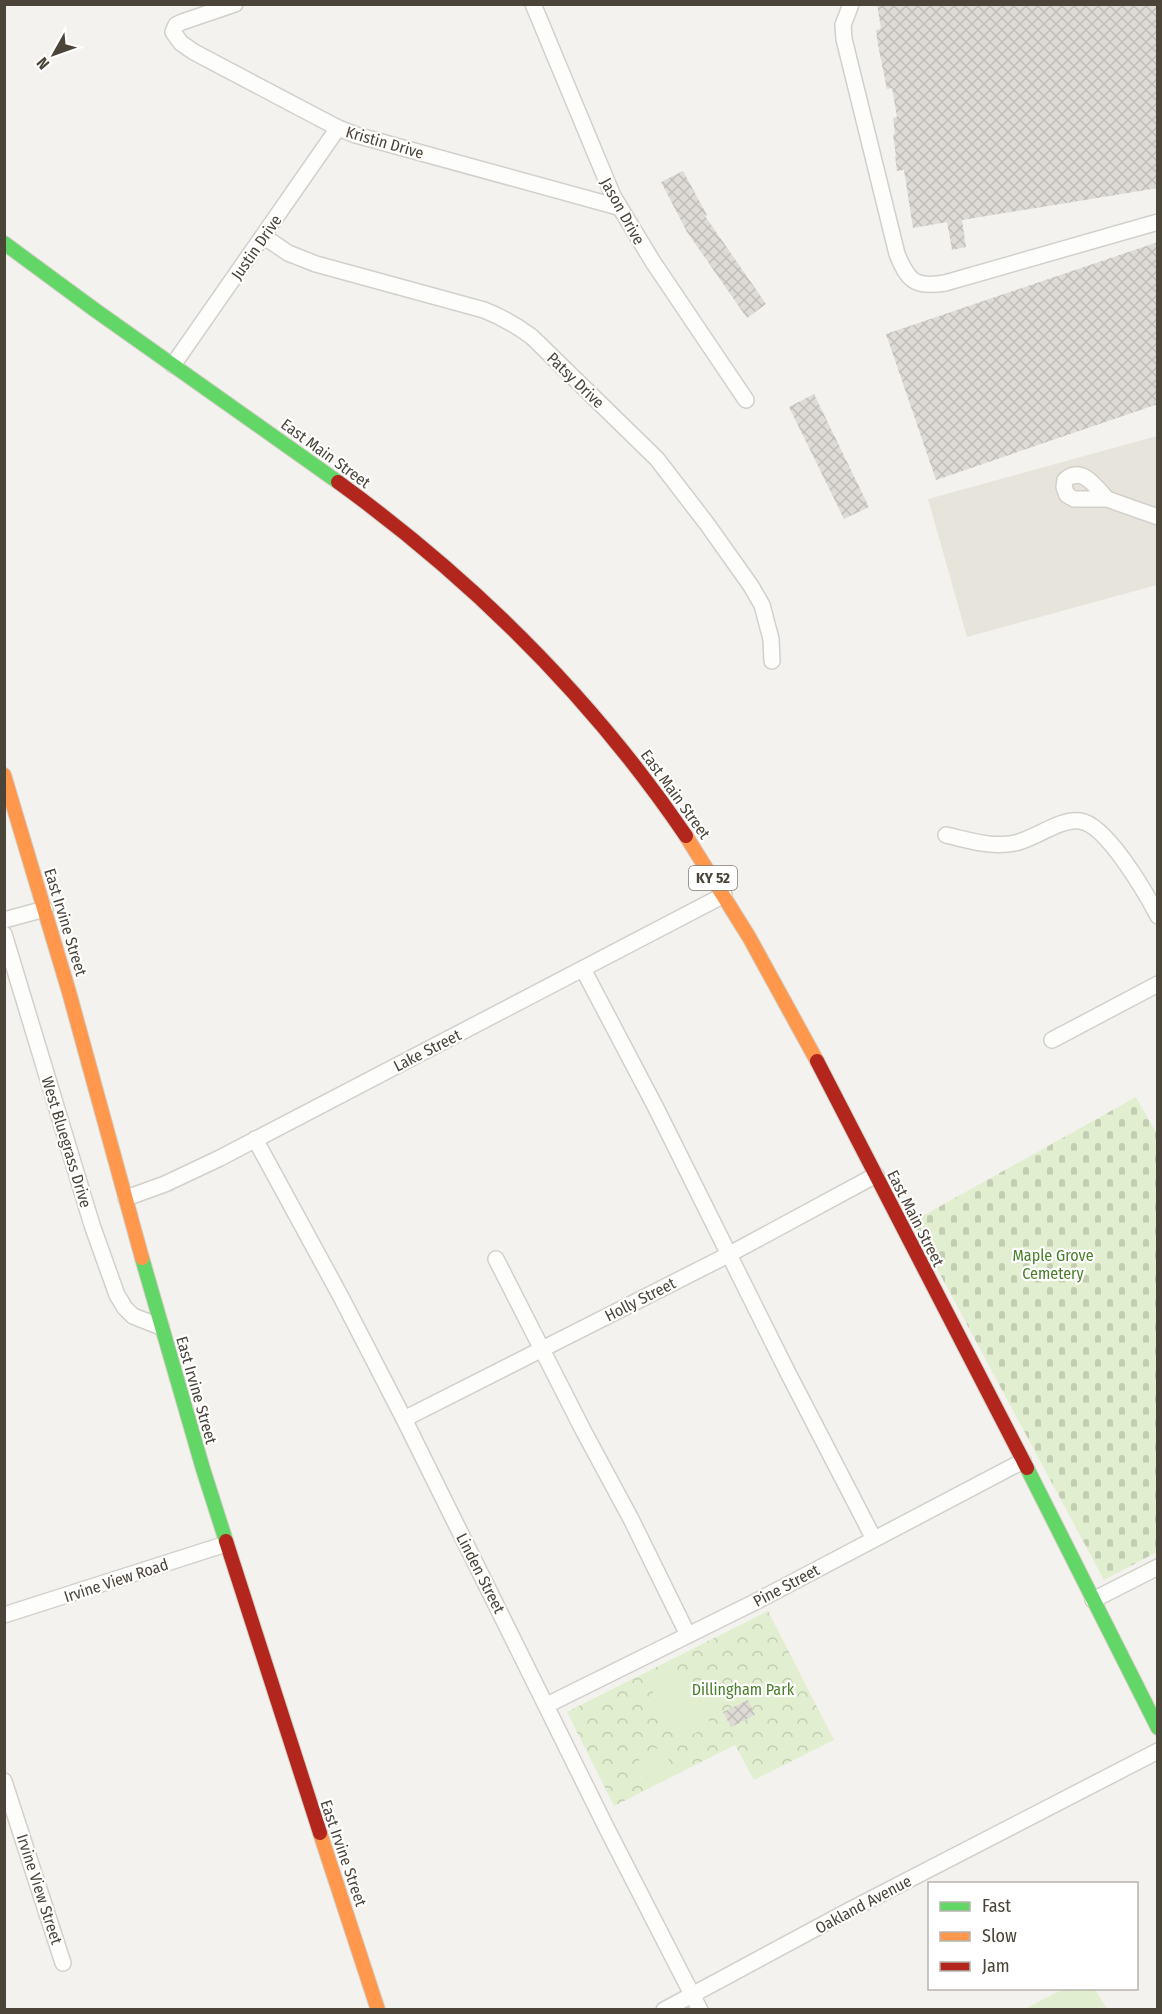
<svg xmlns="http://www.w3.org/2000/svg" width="1162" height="2014" font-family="'Fira Sans Condensed',sans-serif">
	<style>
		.residential { fill: #e7e4dc }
		.cemetery { fill: url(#cemetery-stones) }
		.park { fill: url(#park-crowns) }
		.pitch { fill: #e1eecf }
		.building { fill: url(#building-cross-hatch) }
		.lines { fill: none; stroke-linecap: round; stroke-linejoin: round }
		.street-casing { stroke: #d2d0cb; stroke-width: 18 }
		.fast-casing { stroke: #d3cfc5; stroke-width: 16 }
		.slow-casing { stroke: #d3cfc5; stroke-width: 16 }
		.jam-casing { stroke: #d3cfc5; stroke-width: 16 }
		.street { stroke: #fdfdfc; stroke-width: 15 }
		.fast { stroke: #63d668; stroke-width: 14 }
		.slow { stroke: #ff974d; stroke-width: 14 }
		.jam { stroke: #b3261e; stroke-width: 14 }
		.labels { text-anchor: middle; stroke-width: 4.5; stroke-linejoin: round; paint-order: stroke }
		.shield { fill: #fff; stroke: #817c74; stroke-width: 1.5 }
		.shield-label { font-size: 15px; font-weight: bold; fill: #4b4439 }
		.street-label { font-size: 16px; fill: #4b4439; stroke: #fff }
		.park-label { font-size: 16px; fill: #4a7f2a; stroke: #fff }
	</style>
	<defs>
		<pattern id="cemetery-stones" width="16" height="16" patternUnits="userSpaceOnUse" patternTransform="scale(1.5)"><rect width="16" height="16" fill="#e1eecf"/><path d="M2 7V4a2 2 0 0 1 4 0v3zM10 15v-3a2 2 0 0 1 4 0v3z" fill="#c3cdb2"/></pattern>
		<pattern id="park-crowns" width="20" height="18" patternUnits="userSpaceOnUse" patternTransform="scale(1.5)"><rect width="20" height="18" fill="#e1eecf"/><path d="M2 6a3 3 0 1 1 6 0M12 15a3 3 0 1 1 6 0" fill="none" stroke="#c3cdb2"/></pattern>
		<pattern id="building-cross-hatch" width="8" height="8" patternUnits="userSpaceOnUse" patternTransform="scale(1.5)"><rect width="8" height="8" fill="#dedbd6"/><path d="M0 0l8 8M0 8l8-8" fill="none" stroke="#c0bdb8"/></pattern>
	</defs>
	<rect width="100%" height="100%" fill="#f4f2ee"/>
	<path class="residential" d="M1157,436V585L967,637L928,499Z"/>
	<path class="cemetery" d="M1136,1097L1158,1136L1157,1552L1104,1580L912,1222Z"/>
	<path class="park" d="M768,1611L834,1740L754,1780L735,1745L614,1806L567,1712Z"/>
	<g class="pitch">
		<path d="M683,1669L711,1725L678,1742L650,1686Z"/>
		<path d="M662,1746L674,1771L650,1782L638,1758Z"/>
		<path d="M1065,1988L1095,1989L1107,2009H1025Z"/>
	</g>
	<g class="building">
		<path d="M877,4H1158V188L962,220L966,247L952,250L947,222L913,228L904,170L897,171L895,156H896L893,134H895L893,118L897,117L892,88L887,89L878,45L876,30L881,29Z"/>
		<path d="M683,171L707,215L705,216L766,304L747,318L687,232L661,182Z"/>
		<path d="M1158,242V404L936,480L886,334Z"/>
		<path d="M814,394L869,507L844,519L789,407Z"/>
		<path d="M748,1700L755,1715L731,1727L723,1712Z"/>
	</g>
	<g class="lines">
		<defs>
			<g id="street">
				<path d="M235,4L182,22L176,25L173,32L181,43L194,52L338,128L356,135L618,207"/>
				<path d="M533,4L613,196L653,262L746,400"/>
				<path d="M851,4L843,25L844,39L897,254C908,281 915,288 945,283L1158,222"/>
				<path d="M263,236L288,253L316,264L484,310C502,317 516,325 532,337L657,459L707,524L751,586L762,605L771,639L772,661"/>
				<path d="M173,365L338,128"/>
				<path d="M1107,499C1096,487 1082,465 1065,480L1064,487L1067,495L1074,499H1107L1158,517"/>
				<path d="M946,835C968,840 992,848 1015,843C1035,839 1060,818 1080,821C1106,824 1146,893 1158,916"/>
				<path d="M4,920L45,909"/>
				<path d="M4,934L92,1225L117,1295L125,1308L133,1316L161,1327"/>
				<path d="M583,969L655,1106L787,1371L874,1539"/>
				<path d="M1052,1040L1158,984"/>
				<path d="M255,1139L341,1297L404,1419L606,1827L700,2010"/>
				<path d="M126,1198L165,1184L220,1158L724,895"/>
				<path d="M496,1259L583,1430L631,1519L688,1635"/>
				<path d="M404,1419L728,1255L876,1175"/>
				<path d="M1093,1600L1158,1567"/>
				<path d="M4,1615L226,1544"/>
				<path d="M547,1705L755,1602L1023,1461"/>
				<path d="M4,1781L63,1963"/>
				<path d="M664,2010L848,1911L1158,1751"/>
			</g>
			<g id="fast">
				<path d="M4,243L95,310L338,482"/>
				<path d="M142,1258L203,1469L226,1541"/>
				<path d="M1027,1468L1158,1728"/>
			</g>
			<g id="slow">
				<path d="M4,775L69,992L142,1258"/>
				<path d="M686,836L749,937L817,1061"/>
				<path d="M320,1833L378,2010"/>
			</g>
			<g id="jam">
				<path d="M338,482C473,580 592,698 686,836"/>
				<path d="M817,1061L1027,1468"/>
				<path d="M226,1541L320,1833"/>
			</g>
		</defs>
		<use href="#street" class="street-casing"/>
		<use href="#fast" class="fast-casing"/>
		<use href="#slow" class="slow-casing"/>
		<use href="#jam" class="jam-casing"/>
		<use href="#street" class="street"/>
		<use href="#fast" class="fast"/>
		<use href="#slow" class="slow"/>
		<use href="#jam" class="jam"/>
	</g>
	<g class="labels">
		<rect class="shield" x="689" y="866" width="48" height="24" rx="4.5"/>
		<g class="shield-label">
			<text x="713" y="883">KY 52</text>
		</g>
		<g class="street-label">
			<text transform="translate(385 142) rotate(16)" y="6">Kristin Drive</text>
			<text transform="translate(623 211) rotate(61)" y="6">Jason Drive</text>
			<text transform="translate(256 247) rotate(-55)" y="6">Justin Drive</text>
			<text transform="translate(576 380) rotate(44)" y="6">Patsy Drive</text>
			<text transform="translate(326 453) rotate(36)" y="6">East Main Street</text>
			<text transform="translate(676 794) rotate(54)" y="6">East Main Street</text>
			<text transform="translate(66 922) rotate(73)" y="6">East Irvine Street</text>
			<text transform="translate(427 1050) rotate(-27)" y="6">Lake Street</text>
			<text transform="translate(67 1142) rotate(73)" y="6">West Bluegrass Drive</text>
			<text transform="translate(916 1218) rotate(63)" y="6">East Main Street</text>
			<text transform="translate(640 1299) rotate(-27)" y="6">Holly Street</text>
			<text transform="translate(197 1390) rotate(74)" y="6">East Irvine Street</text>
			<text transform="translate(481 1573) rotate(63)" y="6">Linden Street</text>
			<text transform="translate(116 1580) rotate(-18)" y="6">Irvine View Road</text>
			<text transform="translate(786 1585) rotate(-28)" y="6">Pine Street</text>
			<text transform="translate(344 1853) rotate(71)" y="6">East Irvine Street</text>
			<text transform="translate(40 1889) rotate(72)" y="6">Irvine View Street</text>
			<text transform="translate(863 1904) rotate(-28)" y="6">Oakland Avenue</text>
		</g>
		<g class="park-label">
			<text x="1053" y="1261">Maple Grove<tspan x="1053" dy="18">Cemetery</tspan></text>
			<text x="743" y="1695">Dillingham Park</text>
		</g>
	</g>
	<rect width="1162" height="2014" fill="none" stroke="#4b4439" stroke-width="12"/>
	<rect x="928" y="1882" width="210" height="108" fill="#ffffff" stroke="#b7b4b0" stroke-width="1.5"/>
	<rect x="940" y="1902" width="30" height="9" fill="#63d668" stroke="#b7b4b0" stroke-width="1.5"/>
	<text x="982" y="1912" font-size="18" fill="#4b4439">Fast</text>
	<rect x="940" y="1932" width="30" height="9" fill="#ff974d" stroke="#b7b4b0" stroke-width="1.5"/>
	<text x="982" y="1942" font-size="18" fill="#4b4439">Slow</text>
	<rect x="940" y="1962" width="30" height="9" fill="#b3261e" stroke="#b7b4b0" stroke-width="1.5"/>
	<text x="982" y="1972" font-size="18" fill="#4b4439">Jam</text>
	<g transform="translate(54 54) rotate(230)" stroke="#ffffff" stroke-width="4.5" paint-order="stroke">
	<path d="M0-4.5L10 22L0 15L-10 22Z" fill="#4b4439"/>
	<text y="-9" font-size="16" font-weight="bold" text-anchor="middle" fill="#4b4439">N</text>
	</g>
</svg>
